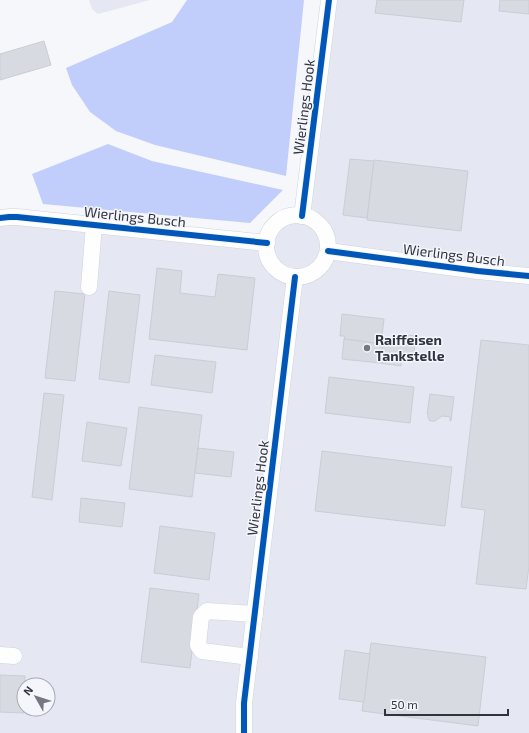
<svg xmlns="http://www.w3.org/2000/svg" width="529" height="733" font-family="'Exo 2',sans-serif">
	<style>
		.built { fill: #e5e8f2; fill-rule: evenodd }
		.forest { fill: #c1cefc }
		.building { fill: #d8dae1; stroke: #cbcdd4 }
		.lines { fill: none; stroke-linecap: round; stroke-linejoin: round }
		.minor-casing { stroke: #d0d3da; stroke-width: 17 }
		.minor { stroke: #fefefe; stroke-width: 16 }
		.cycleway-casing { stroke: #f4f6fc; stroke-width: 8 }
		.cycleway { stroke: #0057b8; stroke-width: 6 }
		.poi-dot { fill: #767881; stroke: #f4f6fc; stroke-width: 1.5 }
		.labels { text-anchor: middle; stroke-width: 3; stroke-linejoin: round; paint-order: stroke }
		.street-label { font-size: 14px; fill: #313440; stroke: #f4f6fc }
		.poi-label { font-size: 14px; font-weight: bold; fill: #313440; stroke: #f4f6fc; text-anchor: start }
	</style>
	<rect width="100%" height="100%" fill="#f6f7fa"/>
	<g class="built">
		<path d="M89,0H150L98,14L92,9Z"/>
		<path d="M329,0H529V733H0V219L266,243L269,235L274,226L280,221L288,217L302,216ZM24,685H48V709H24Z"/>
	</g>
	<g class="forest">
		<path d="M187,0H304L286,176L155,145L116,131L90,112L72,85L66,68L172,22Z"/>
		<path d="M108,144L152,161L283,190L250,223L43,204L32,174Z"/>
	</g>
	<g class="building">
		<path d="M377,0H464L461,22L375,13Z"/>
		<path d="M500,0H529V14L499,11Z"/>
		<path d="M44,41L51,65L0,80V54Z"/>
		<path d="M350,159L374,161L367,218L343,215Z"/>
		<path d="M374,160L468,171L461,231L367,220Z"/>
		<path d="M157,268L182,271L180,293L215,297L218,274L255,278L247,350L149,339Z"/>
		<path d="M55,291L85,294L75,381L45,378Z"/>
		<path d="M109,291L140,295L129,383L99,379Z"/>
		<path d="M342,314L384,319L381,344L344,339L345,336H340Z"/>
		<path d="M404,335L416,336L413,361L401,359V366L380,363L383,344L402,346Z"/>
		<path d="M344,339L383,344L380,363L342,359Z"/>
		<path d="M481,340L529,345V566L526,589L476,584L485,510L461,507Z"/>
		<path d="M155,355L216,362L212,393L151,385Z"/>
		<path d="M329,377L414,387L410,423L325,413Z"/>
		<path d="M44,393L64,395L52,500L32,497Z"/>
		<path d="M430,394L454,397L451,421H450V417L442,416L435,421H430L428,418V414H427Z"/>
		<path d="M139,407L202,415L192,497L129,489Z"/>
		<path d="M87,422L127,428L121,466L82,461Z"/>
		<path d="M198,448L234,452L231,477L195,473Z"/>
		<path d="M322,451L452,467L445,526L315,511Z"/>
		<path d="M81,498L125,503L122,527L79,522Z"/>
		<path d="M160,526L215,533L209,580L154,573Z"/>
		<path d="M150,588L199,594L190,668L141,662Z"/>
		<path d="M371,643L486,657L478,726L362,711Z"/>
		<path d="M345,650L370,654L364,702L339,699Z"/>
		<path d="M0,675L25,676L24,713L0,712Z"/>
	</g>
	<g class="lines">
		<defs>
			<g id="minor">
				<circle cx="297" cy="246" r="31"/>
				<path d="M302,216L329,0"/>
				<path d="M0,218L9,217H17L267,243"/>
				<path d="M328,251L478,271L529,276"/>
				<path d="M89,287L94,225"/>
				<path d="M0,655L14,656"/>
				<path d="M250,657L202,651L198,645L201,617L207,611L255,614"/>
				<path d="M244,733V703L295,277"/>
			</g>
		</defs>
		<use href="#minor" class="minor-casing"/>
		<use href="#minor" class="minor"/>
		<defs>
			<g id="cycleway">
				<path d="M302,216L329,0"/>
				<path d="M0,218L9,217H17L267,243"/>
				<path d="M328,251L478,271L529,276"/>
				<path d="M244,733V703L295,277"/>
			</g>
		</defs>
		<use href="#cycleway" class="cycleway-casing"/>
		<use href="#cycleway" class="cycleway"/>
	</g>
	<circle class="poi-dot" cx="367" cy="348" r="4"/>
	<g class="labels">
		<g class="street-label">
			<text transform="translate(304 107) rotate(-83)" y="5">Wierlings Hook</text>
			<text transform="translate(135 217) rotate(6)" y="5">Wierlings Busch</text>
			<text transform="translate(454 255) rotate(7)" y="5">Wierlings Busch</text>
			<text transform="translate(258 488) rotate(-83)" y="5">Wierlings Hook</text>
		</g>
		<g class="poi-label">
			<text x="375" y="345">Raiffeisen<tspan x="375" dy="16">Tankstelle</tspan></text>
		</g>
	</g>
	<g transform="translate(36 697) rotate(309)"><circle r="19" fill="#f4f6fc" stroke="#a6a8b1"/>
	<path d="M0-3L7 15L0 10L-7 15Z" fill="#767881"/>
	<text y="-6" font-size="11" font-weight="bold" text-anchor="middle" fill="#313440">N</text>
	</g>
	<path d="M385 709v6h123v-6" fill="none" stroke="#313440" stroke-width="2"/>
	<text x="391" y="709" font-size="12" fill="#313440" stroke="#f4f6fc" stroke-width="3" paint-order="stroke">50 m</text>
</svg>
